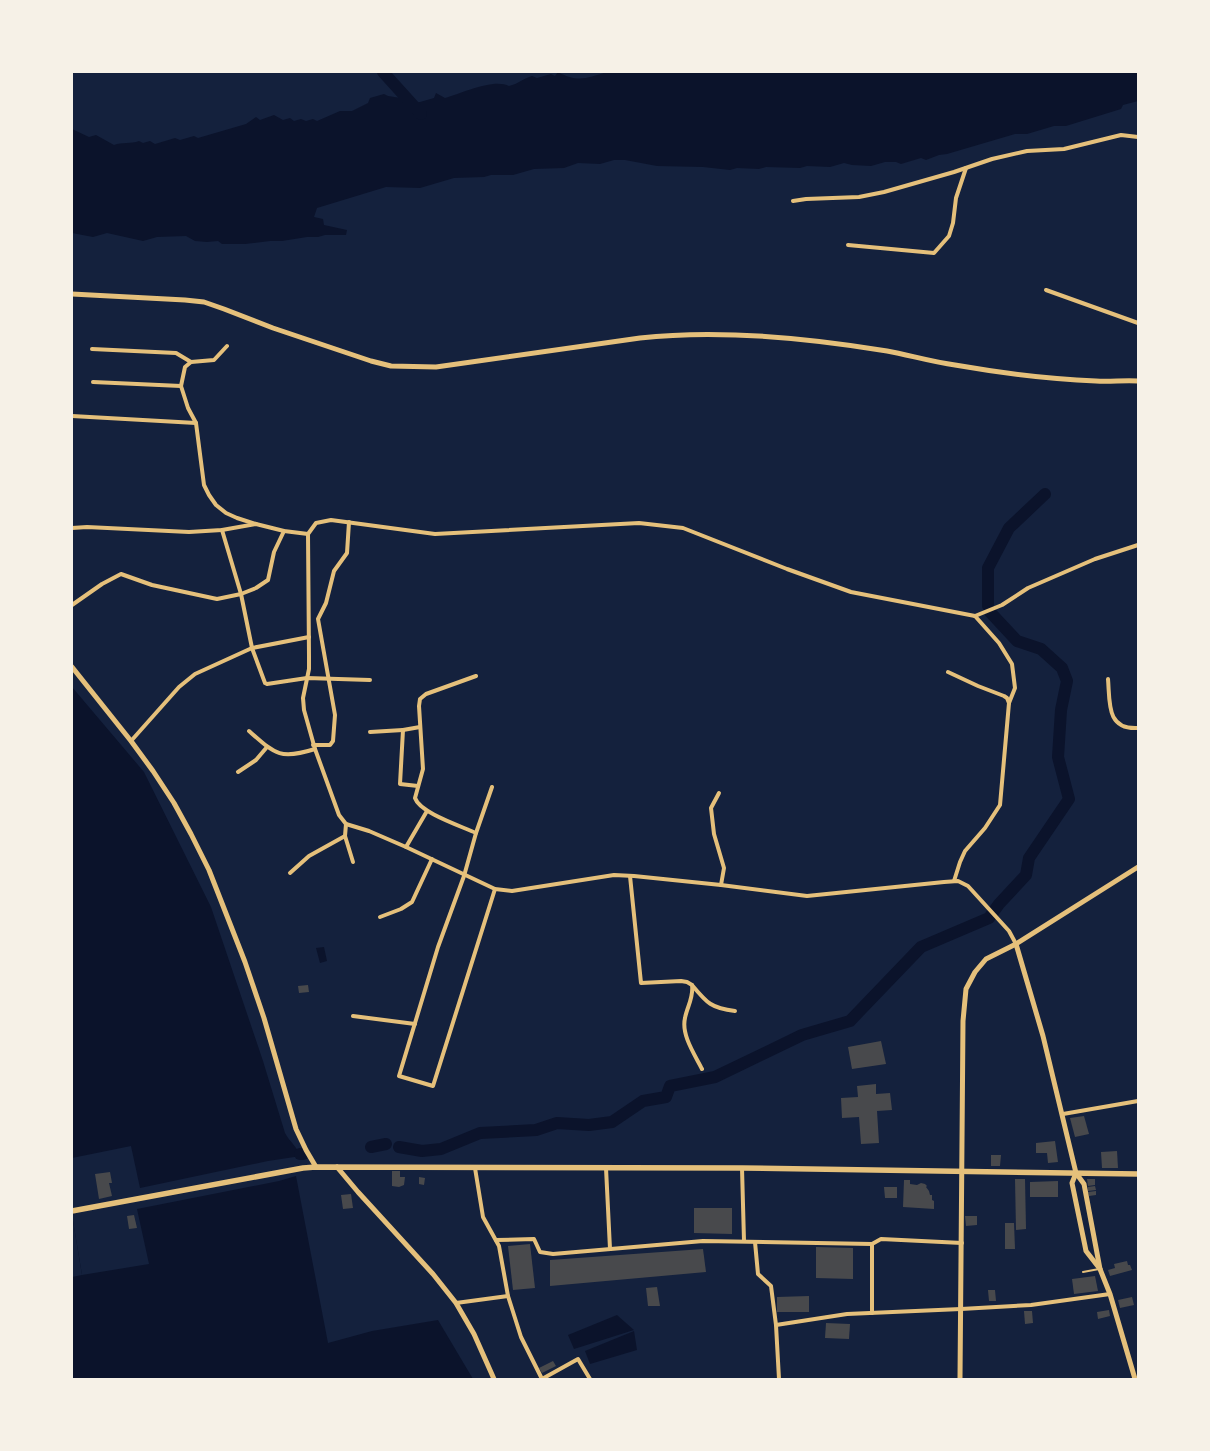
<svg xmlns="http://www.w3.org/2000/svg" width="1210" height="1451" font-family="Cabin,sans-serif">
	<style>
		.water { fill: #0b132b }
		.pier { fill: #14213d }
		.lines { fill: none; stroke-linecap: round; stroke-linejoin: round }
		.river { stroke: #0b132b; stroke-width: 12 }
		.building { fill: #48494c }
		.service { stroke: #e5c07b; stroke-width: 2 }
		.minor { stroke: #e5c07b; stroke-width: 4 }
		.tertiary { stroke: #e5c07b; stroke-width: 5 }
		.secondary { stroke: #e5c07b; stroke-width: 5.5 }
	</style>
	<rect width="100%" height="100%" fill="#14213d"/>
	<g class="water">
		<path d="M558,72C578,83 587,78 607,72H1138V101L1123,105L1121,109L1066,126H1054L1027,134H1015L947,154L939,155L926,160L921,158L901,164L896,162H885L871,166L852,165L844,163L830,167L807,166L800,168L766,167L759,169L737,168L730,170L703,167L657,166L625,160H614L600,164L578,163L564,168L534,169L513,175H491L484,177L454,178L420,188L386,187L317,208L314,217L323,219L324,225L347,230L346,235H325L318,237H307L282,241H270L245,244H222L218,241L207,242L195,241L186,236L157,237L143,241L107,233L93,237L72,233V129L89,137L96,135L114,145C122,142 131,144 139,141L143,143L150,141L155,144L175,138L180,140L194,136L198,138L246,124L256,117L260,120L274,115L283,120L290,118L294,121L301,119L306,121L313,119L317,121L340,111H352L368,103L370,98L384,94L388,96L401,98L413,104L434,98L436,93L445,98C462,93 494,78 509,86C518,84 524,78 532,76L537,78L551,74L555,76Z"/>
		<path d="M72,687L144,772L211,907L263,1061L285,1133C290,1142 297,1147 301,1156L268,1161L140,1188L131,1146L72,1158Z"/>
		<path d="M324,947L327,961L320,963L316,948Z"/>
		<path d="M296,1176L328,1343L372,1331L438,1320L473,1379H72V1215L82,1275L149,1264L137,1209L279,1181Z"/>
		<path d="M617,1315L634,1330L574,1349L568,1335Z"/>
		<path d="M634,1331L637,1350L590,1364L585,1351Z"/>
	</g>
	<path class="pier" d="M72,1215L82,1275L72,1277Z"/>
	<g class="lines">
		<g class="river">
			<path d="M383,72L421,114"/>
			<path d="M988,606V568L1009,528L1045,494"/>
			<path d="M371,1147L386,1144"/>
			<path d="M399,1147L422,1151L441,1149L480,1133L536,1130L557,1123L589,1125L612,1122L643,1101L666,1097L670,1086L715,1077L802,1035L850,1021L921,947L989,918L999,904L1026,875L1029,858L1069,799L1058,757L1061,710L1067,681L1062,668L1041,649L1017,641L990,612"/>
			<path d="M300,1154H303"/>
		</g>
	</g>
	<g class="building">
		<path d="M308,985L309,992L299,993L298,986Z"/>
		<path d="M881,1041L886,1064L852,1069L848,1047Z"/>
		<path d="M876,1084V1094L890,1093L892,1110L877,1111L879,1143L861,1144L859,1117L842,1118L841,1098L858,1097L857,1086Z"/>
		<path d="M1084,1116L1089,1134L1075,1137L1070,1118Z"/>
		<path d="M1055,1141L1058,1162L1048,1163L1047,1153H1036V1143Z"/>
		<path d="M1117,1151L1118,1168H1102L1101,1152Z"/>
		<path d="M991,1155H1001L1000,1166H991Z"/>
		<path d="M392,1171H400V1177H405L404,1185L399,1187L392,1186Z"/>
		<path d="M110,1172L112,1183H109L112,1196L99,1199L95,1174Z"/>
		<path d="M419,1177L425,1178L424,1185L419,1184Z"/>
		<path d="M1015,1179H1025L1026,1229L1016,1230Z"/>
		<path d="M1087,1179H1095V1185L1088,1186Z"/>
		<path d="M904,1180H910V1184L917,1185L921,1183L925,1184L927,1186L926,1187L929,1191L930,1195H932V1200L934,1201V1209L903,1207Z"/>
		<path d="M1058,1181V1197H1030V1182Z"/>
		<path d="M1095,1186L1096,1190L1088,1191V1187Z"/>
		<path d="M884,1187H897V1198H885Z"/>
		<path d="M1096,1191V1195L1089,1196L1088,1192Z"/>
		<path d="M351,1194L353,1208L343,1209L341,1195Z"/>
		<path d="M694,1208H732V1234L694,1233Z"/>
		<path d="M134,1215L137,1228L129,1229L127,1216Z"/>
		<path d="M965,1216H977V1225L966,1226Z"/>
		<path d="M1005,1223H1014L1015,1249H1005Z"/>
		<path d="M530,1244L535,1288L513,1290L508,1246Z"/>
		<path d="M816,1247L853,1248V1279L816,1278Z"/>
		<path d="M703,1249L706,1272L550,1286V1260Z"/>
		<path d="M1127,1261L1128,1265H1130L1132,1270L1110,1276L1108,1270L1115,1268L1114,1264Z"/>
		<path d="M1095,1276L1098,1291L1074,1294L1072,1279Z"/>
		<path d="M657,1287L660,1306H648L646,1288Z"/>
		<path d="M988,1290H995L996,1301H989Z"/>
		<path d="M809,1296V1312H777V1297Z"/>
		<path d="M1132,1297L1134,1305L1120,1308L1118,1300Z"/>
		<path d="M1109,1310L1110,1316L1098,1319L1097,1312Z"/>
		<path d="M1024,1311H1032L1033,1323L1025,1324Z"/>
		<path d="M826,1323L850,1324L849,1339L825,1338Z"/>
		<path d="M553,1361L556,1366L542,1373L539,1368Z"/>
	</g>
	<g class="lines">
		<path class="service" d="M1083,1272L1099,1269"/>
		<g class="minor">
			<path d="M793,201L806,199L859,197L884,192L954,172L992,159L1027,151L1064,149L1121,135L1138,137"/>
			<path d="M848,245L934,253L949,236L953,223L956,198L966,168"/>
			<path d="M1046,290L1138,323"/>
			<path d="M227,346L214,360L191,362L185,367L181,386L188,408L196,423L204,485L209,495L216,505L226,513L237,518L256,524"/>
			<path d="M92,349L176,353L191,362"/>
			<path d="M93,382L181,386"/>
			<path d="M72,416L196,423"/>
			<path d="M72,528L87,527L189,532L222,530L256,524L284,531L308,534"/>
			<path d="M222,530L241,594L252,648L309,637"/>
			<path d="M308,534L309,656V669L303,698L304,710L315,749L339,815L346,824L369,831L406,847L495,889L512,891L614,875L634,876L721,885L807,896L944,882L958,881L968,886L1009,931L1016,944"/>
			<path d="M308,534L316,523L331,520L435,534L639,523L683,528L787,569L851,592L975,616"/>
			<path d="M72,605L102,584L121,574L152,585L217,599L241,594L256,588L268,580L274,552L284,531"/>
			<path d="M975,616L1002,605L1028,588L1095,559L1138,545"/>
			<path d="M975,616L999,643L1012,664L1015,688L1009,703"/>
			<path d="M948,672L978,686L1004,696L1007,698L1009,703L1000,805L985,828L965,851L960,862L954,881"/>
			<path d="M1108,679C1110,702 1106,730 1138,728"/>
			<path d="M249,731C275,754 280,760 315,749"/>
			<path d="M370,732L403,730"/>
			<path d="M131,741L179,687L195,674L252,648L265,683L267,684L307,678L370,680"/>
			<path d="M313,745H330L333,741L335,715L318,619L326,603L334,571L347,553L349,522"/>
			<path d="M238,772L256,760L267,747"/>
			<path d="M418,786L400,784L403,730L420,727"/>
			<path d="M492,787L476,833L464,876L438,947L399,1076L433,1086L495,889"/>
			<path d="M719,793L711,808L714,834L724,868L721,885"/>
			<path d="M476,833C461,826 420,813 415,798L423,769L419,706L420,699L426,694L476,676"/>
			<path d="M345,836L353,862"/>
			<path d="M406,847L427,811"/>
			<path d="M290,873L309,856L345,836L346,824"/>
			<path d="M630,876L641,983L681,981L687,982L692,985C694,997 687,1007 685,1018C681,1035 695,1055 702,1069"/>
			<path d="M380,917L401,909L412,902L432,859"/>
			<path d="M692,985C707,1003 711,1008 735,1011"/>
			<path d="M353,1016L415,1024"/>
			<path d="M1063,1114L1138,1101"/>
			<path d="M475,1168L483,1217L499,1246L508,1296L521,1337L542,1379"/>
			<path d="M606,1168L610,1249"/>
			<path d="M742,1168L744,1241"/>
			<path d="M496,1240L534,1239L540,1252L553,1254L703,1241L872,1244L881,1239L962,1243"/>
			<path d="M755,1242L758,1274L771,1286L776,1325L779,1379"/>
			<path d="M872,1244V1313"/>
			<path d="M456,1303L508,1296"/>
			<path d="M776,1325L847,1314L961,1309L1031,1305L1110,1294"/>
			<path d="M542,1379L578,1359L590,1379"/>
		</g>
		<g class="tertiary">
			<path d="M72,294L185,300L204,302L224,309L273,328L371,361L391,366L436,367L640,338C719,329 808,338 887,351C909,355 932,362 955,365C1001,373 1049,379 1096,381C1110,382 1124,380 1138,381"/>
			<path d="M72,667L131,741L153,771L174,803L191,834L209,870L245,962L264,1018L296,1129L306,1150L316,1167"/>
			<path d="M1016,944L1043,1036L1076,1173L1084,1184L1100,1269L1110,1294L1135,1379"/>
			<path d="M337,1167L358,1192L433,1274L456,1303L474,1334L494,1379"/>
			<path d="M1076,1173L1072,1183L1085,1246L1086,1251L1100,1269"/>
			<path d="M960,1379L963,1021L966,989L975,972L986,959L1016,944L1138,867"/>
		</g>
		<path class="secondary" d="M72,1211L303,1168L316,1167L742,1168L1138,1174"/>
	</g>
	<rect width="1210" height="1451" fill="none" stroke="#f6f1e7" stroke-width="146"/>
</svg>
